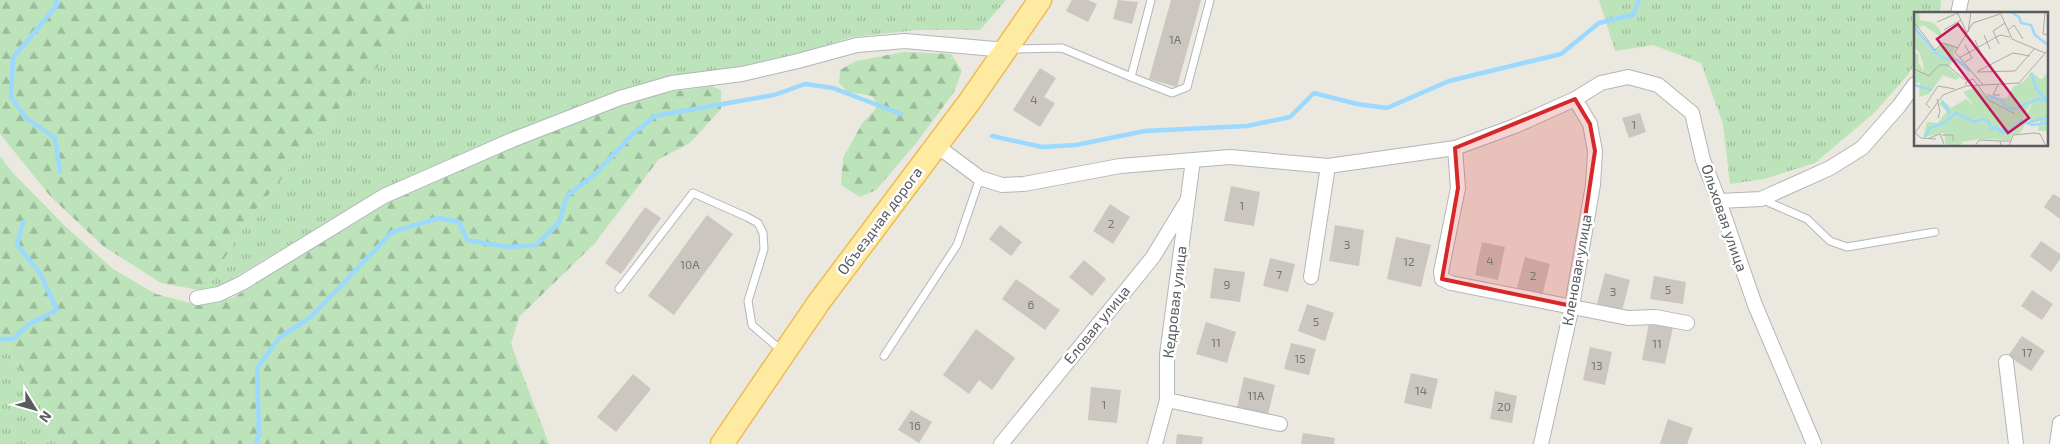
<svg xmlns="http://www.w3.org/2000/svg" width="2060" height="444" font-family="'Exo 2',sans-serif">
	<style>
		.grass { fill: url(#grass-tufts) }
		.forest { fill: url(#forest-firs) }
		.lines { fill: none; stroke-linecap: round; stroke-linejoin: round }
		.stream { stroke: #9cd9fe; stroke-width: 4.5 }
		.building { fill: #cbc6c0 }
		.lane-casing { stroke: #b2b6ba; stroke-width: 9 }
		.street-casing { stroke: #b2b6ba; stroke-width: 16 }
		.primary-casing { stroke: #efbb54; stroke-width: 25 }
		.lane { stroke: #fff; stroke-width: 7 }
		.street { stroke: #fff; stroke-width: 14 }
		.primary { stroke: #feeaa1; stroke-width: 22 }
		.marked { fill: #d62828; fill-opacity: 0.2; stroke: #d62828; stroke-width: 4; stroke-linejoin: round }
		.labels { text-anchor: middle; stroke-width: 5; stroke-linejoin: round; paint-order: stroke }
		.number-label { font-size: 12px; fill: #757678 }
		.street-label { font-size: 15px; fill: #585c60; stroke: #fff }
		.inset-river { fill: none; stroke: #9cd9fe; stroke-width: 2.5 }
		.inset-road { fill: none; stroke: #acaca8; stroke-width: 1 }
		.view { fill: #c2185b; fill-opacity: 0.15; stroke: #c2185b; stroke-width: 2.5 }
		.inset-edge { fill: none; stroke: #585c60; stroke-width: 2.5 }
	</style>
	<defs>
		<pattern id="grass-tufts" width="24" height="20" patternUnits="userSpaceOnUse" patternTransform="scale(1.25)"><rect width="24" height="20" fill="#bde3bb"/><path d="M3 7l-1-3M5 7V3M7 7l1-3M15 17l-1-3M17 17v-4M19 17l1-3" fill="none" stroke="#9cbb9b"/></pattern>
		<pattern id="forest-firs" width="22" height="20" patternUnits="userSpaceOnUse" patternTransform="scale(1.25)"><rect width="22" height="20" fill="#bde3bb"/><path d="M5 1l3.5 6h-7zM16 11l3.5 6h-7z" fill="#9cbb9b"/></pattern>
	</defs>
	<rect width="100%" height="100%" fill="#ebe8df"/>
	<g class="grass">
		<path d="M429,0H1006L980,30H917L852,37L775,61L670,77L582,108L444,161L396,183L367,198L227,282L205,291L246,222L343,103L401,40Z"/>
		<path d="M1599,0H1941L1940,14H1915V63L1907,76L1874,113L1815,163L1764,179L1730,184L1723,124L1701,63L1653,45L1615,51Z"/>
		<path d="M0,333L62,444H0Z"/>
	</g>
	<g class="forest">
		<path d="M0,0H429L397,46L343,103L246,222L205,291L161,283L103,246L51,197L0,134Z"/>
		<path d="M904,52L951,54L962,71L954,92L917,142L876,190L860,197L841,185L843,158L863,122L875,110L877,104L872,96L848,92L839,83L840,70L856,61Z"/>
		<path d="M712,86L721,90V109L690,143L659,159L594,244L519,317L511,344L549,444H62L0,333V156L13,173L66,227L113,269L156,294L197,305L233,298L379,204L498,152L611,107L662,93Z"/>
	</g>
	<g class="lines">
		<g class="stream">
			<path d="M56,0L57,5L13,58L11,97L26,118L55,138L60,172"/>
			<path d="M992,136L1042,147L1076,145L1145,131L1247,126L1290,117L1314,93L1357,104L1387,108L1449,81L1561,54L1599,23L1633,15L1639,0"/>
			<path d="M0,339H13L29,324L57,310L40,273L17,245L23,222"/>
			<path d="M256,444L259,435L257,368L279,338L311,317L392,232L439,218L459,222L467,240L507,247L536,245L559,223L567,196L595,174L634,133L655,116L774,95L805,84L833,88L901,114"/>
		</g>
	</g>
	<g class="building">
		<path d="M1072,0H1088L1097,4L1088,22L1066,11Z"/>
		<path d="M1118,0L1138,2L1132,24L1113,19Z"/>
		<path d="M1171,0H1201L1177,87L1149,79Z"/>
		<path d="M1040,68L1056,78L1044,97L1055,103L1040,127L1013,110Z"/>
		<path d="M1640,113L1646,132L1629,138L1622,118Z"/>
		<path d="M1231,186L1260,192L1254,226L1224,221Z"/>
		<path d="M2053,194L2060,198V219L2044,207Z"/>
		<path d="M1110,204L1130,217L1113,244L1093,231Z"/>
		<path d="M645,207L661,218L621,274L605,263Z"/>
		<path d="M707,215L733,234L674,315L648,296Z"/>
		<path d="M1000,225L1022,242L1011,256L989,239Z"/>
		<path d="M1335,225L1364,230L1359,266L1329,261Z"/>
		<path d="M1396,237L1431,245L1421,287L1387,279Z"/>
		<path d="M2041,241L2060,254V259L2051,272L2030,256Z"/>
		<path d="M1482,242L1505,247L1498,280L1475,275Z"/>
		<path d="M1525,257L1550,264L1542,296L1517,288Z"/>
		<path d="M1270,258L1295,264L1288,292L1263,286Z"/>
		<path d="M1084,260L1106,279L1092,296L1069,277Z"/>
		<path d="M1214,268L1245,272L1240,302L1210,298Z"/>
		<path d="M1605,273L1630,280L1622,311L1597,304Z"/>
		<path d="M1654,276L1686,282L1683,304L1650,299Z"/>
		<path d="M1016,279L1060,310L1045,330L1002,299Z"/>
		<path d="M2032,290L2053,304L2042,320L2021,306Z"/>
		<path d="M1307,304L1334,313L1325,341L1298,331Z"/>
		<path d="M1206,322L1236,332L1227,363L1196,354Z"/>
		<path d="M1649,323L1673,327L1665,364L1642,360Z"/>
		<path d="M976,329L1015,358L992,390L979,380L969,394L943,375Z"/>
		<path d="M2022,336L2045,351L2031,371L2008,356Z"/>
		<path d="M1291,343L1316,349L1309,375L1284,369Z"/>
		<path d="M1590,347L1612,352L1605,385L1583,380Z"/>
		<path d="M1411,373L1438,379L1431,409L1404,403Z"/>
		<path d="M633,374L651,389L616,432L597,417Z"/>
		<path d="M1244,377L1275,385L1268,414L1237,407Z"/>
		<path d="M1091,387L1121,390L1117,423L1088,420Z"/>
		<path d="M1495,391L1517,396L1512,423L1490,419Z"/>
		<path d="M911,410L932,422L919,443L898,430Z"/>
		<path d="M1668,419L1693,428L1687,444H1660Z"/>
		<path d="M1303,433L1335,438L1334,444H1301Z"/>
		<path d="M1177,434L1203,437L1202,444H1176Z"/>
	</g>
	<g class="lines">
		<defs>
			<g id="lane">
				<path d="M1011,49L1062,48L1131,77L1151,0"/>
				<path d="M1131,77L1172,93L1187,87L1210,0"/>
				<path d="M1761,199L1807,219L1830,241L1847,247L1935,232"/>
				<path d="M619,289L693,193L747,217L758,223L763,233L764,249L748,301L752,325L782,351"/>
				<path d="M884,356L957,245L980,178"/>
			</g>
			<g id="street">
				<path d="M1958,14L1961,0"/>
				<path d="M937,146L980,178L1002,185L1024,184L1120,166L1230,157L1328,166L1455,148L1515,126L1575,99L1601,83L1628,77L1658,85L1692,113L1703,160L1719,201L1755,305L1814,444"/>
				<path d="M1455,148L1458,188L1441,272L1442,279L1451,283L1628,318L1655,317L1687,323"/>
				<path d="M1719,201L1761,199L1830,168L1862,148L1899,106L1915,84"/>
				<path d="M1311,277L1328,166"/>
				<path d="M197,298L219,294L242,283L384,196L512,140L620,98L672,83L742,74L798,61L857,45L905,41L1006,50"/>
				<path d="M2006,362L2016,444"/>
				<path d="M1167,400L1280,424"/>
				<path d="M1001,444L1153,257L1187,201"/>
				<path d="M1155,444L1167,400V355L1193,160"/>
				<path d="M1541,444L1572,306L1593,185L1595,151L1590,124L1575,99"/>
				<path d="M2057,444L2060,423"/>
			</g>
			<path id="primary" d="M722,444L819,302L970,101L1040,0"/>
		</defs>
		<use href="#lane" class="lane-casing"/>
		<use href="#street" class="street-casing"/>
		<use href="#primary" class="primary-casing"/>
		<use href="#lane" class="lane"/>
		<use href="#street" class="street"/>
		<use href="#primary" class="primary"/>
	</g>
	<path class="marked" d="M1575,99L1590,124L1595,151L1572,306L1442,279L1458,188L1455,148Z"/>
	<g class="labels">
		<g class="number-label">
			<text x="1175" y="44">1А</text>
			<text x="1034" y="104">4</text>
			<text x="1634" y="129">1</text>
			<text x="1242" y="210">1</text>
			<text x="1111" y="228">2</text>
			<text x="1347" y="249">3</text>
			<text x="1490" y="265">4</text>
			<text x="1409" y="266">12</text>
			<text x="690" y="269">10А</text>
			<text x="1279" y="279">7</text>
			<text x="1533" y="280">2</text>
			<text x="1227" y="289">9</text>
			<text x="1668" y="294">5</text>
			<text x="1613" y="296">3</text>
			<text x="1031" y="309">6</text>
			<text x="1316" y="326">5</text>
			<text x="1216" y="347">11</text>
			<text x="1657" y="348">11</text>
			<text x="2027" y="357">17</text>
			<text x="1300" y="363">15</text>
			<text x="1597" y="370">13</text>
			<text x="1421" y="395">14</text>
			<text x="1256" y="400">11А</text>
			<text x="1104" y="409">1</text>
			<text x="1504" y="411">20</text>
			<text x="915" y="430">16</text>
		</g>
		<g class="street-label">
			<text transform="translate(1724 218) rotate(71)" y="5">Ольховая улица</text>
			<text transform="translate(880 221) rotate(-53)" y="5">Объездная дорога</text>
			<text transform="translate(1577 270) rotate(-80)" y="5">Кленовая улица</text>
			<text transform="translate(1175 302) rotate(-83)" y="5">Кедровая улица</text>
			<text transform="translate(1097 325) rotate(-51)" y="5">Еловая улица</text>
		</g>
	</g>
	<g transform="translate(1914 12)">
		<rect width="134" height="134" fill="#ebe8df"/>
		<path d="M0,20L19,40L32,31L42,34L39,41L41,46L34,56L46,65L42,68L29,63L15,82L5,85L6,70L0,72V41L5,43L4,50L10,60L9,51L5,40L0,35ZM134,60V84L127,106L114,108L106,121L104,116L116,96L125,66L128,67ZM62,75L71,84L101,102L69,101L64,98L49,80Z" fill="#bde3bb"/>
		<path d="M0,0H5L6,8L20,11L27,20V25L9,13L2,17L20,40L0,20ZM118,60L125,66L120,85L104,116L106,121L98,123L96,128L65,127L48,130L47,134H32L30,121L9,125L13,110L24,111L33,99L25,92L28,88L37,96L52,87L69,101L101,102L74,85L93,86L99,75L109,70ZM134,84V127L132,119H124L126,109L112,113L117,106L127,105Z" fill="#bde3bb"/>
		<path class="inset-river" d="M97,0L105,5L107,11L117,13L121,23L134,33M0,15L20,39L29,46L43,48L56,59M117,61L123,78L132,87M0,73L18,78M73,83L87,88L92,95L100,97L125,87L134,89M28,89L36,102M116,110L134,105M104,113L107,108L118,113L134,111M11,125L16,116L30,111L42,101L60,110L69,107L75,110L77,117L82,115L88,120L89,117L90,120L97,119L100,113"/>
		<path class="inset-road" d="M43,0L53,21M86,0L98,27L131,41M131,0L129,22L134,23M0,10L21,38L29,31L44,36M23,10L46,0M30,18L47,8M94,18L100,13L109,27M54,20L57,0M70,23L76,37M61,28L67,42M85,32L79,19L91,11M45,46L86,23L96,25M51,50L58,46L51,33M0,57L15,64L25,53H33L51,68M64,59L99,41L116,44M63,60L101,59L121,36M52,73V70L59,67L75,88L101,102M69,73L41,40L59,11L86,2M84,73L79,83H86M23,87L26,99L24,106M16,96L12,92L24,74L41,77M1,121L7,126L22,127M0,122L29,83L52,74L105,71L134,38M28,123H39V129M15,126L26,122L30,132M61,134L65,128L86,129M87,134L86,129H96M95,134L99,123L120,121L126,122L132,134"/>
		<path class="view" d="M44,12L115,106L94,121L23,27Z"/>
		<rect width="134" height="134" class="inset-edge"/>
	</g>
	<g transform="translate(35 409) rotate(127)" stroke="#ffffff" stroke-width="4" paint-order="stroke">
	<path d="M0-4L9 19L0 12L-9 19Z" fill="#585c60"/>
	<text y="-8" font-size="14" font-weight="bold" text-anchor="middle" fill="#585c60">N</text>
	</g>
</svg>
